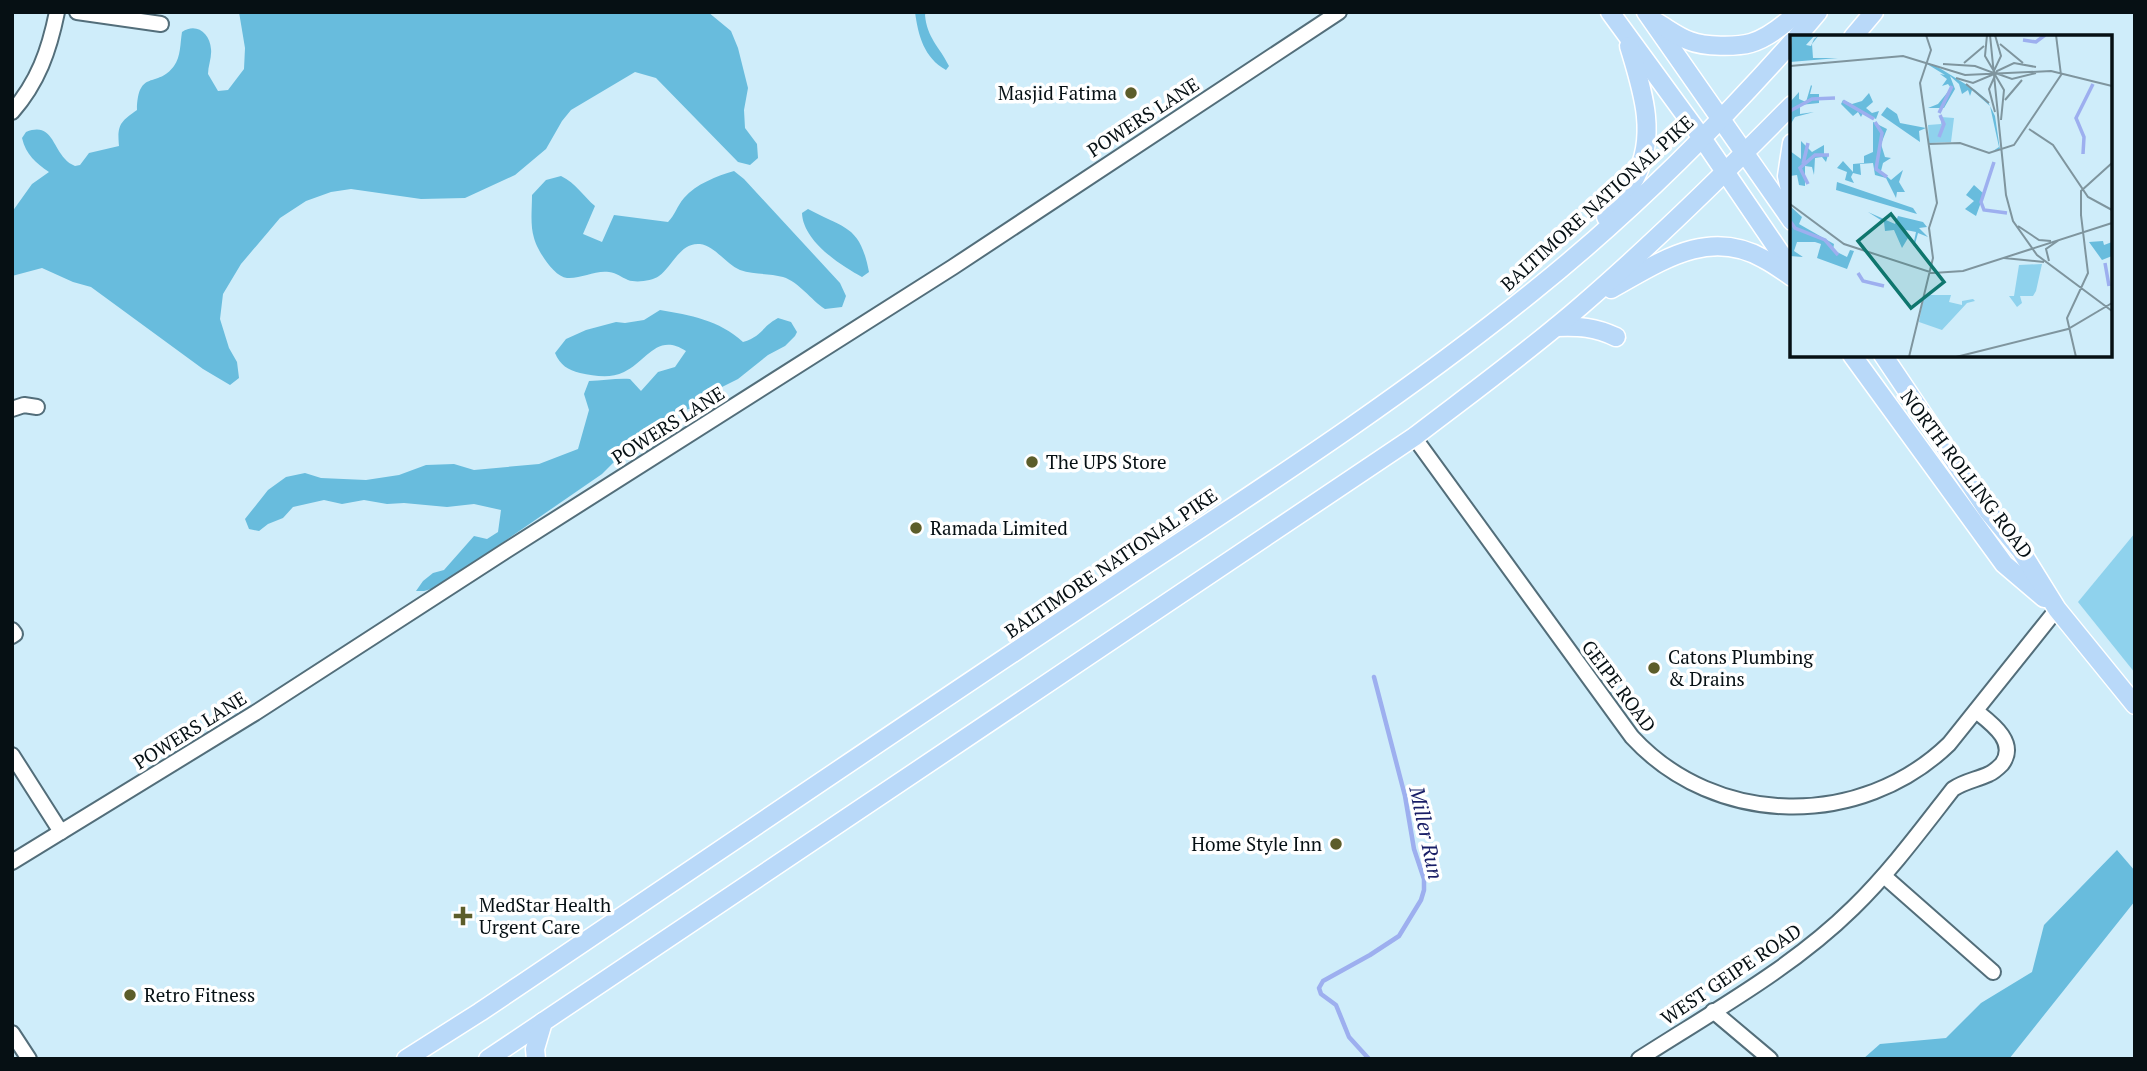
<svg xmlns="http://www.w3.org/2000/svg" width="2147" height="1071" font-family="'PT Serif',serif">
	<style>
		.green { fill: #8fd2ed }
		.forest { fill: #68bcdd }
		.lines { fill: none; stroke-linecap: round; stroke-linejoin: round }
		.stream { stroke: #9dafef; stroke-width: 4.5 }
		.minor-casing { stroke: #536e7a; stroke-width: 18 }
		.major-casing { stroke: #fff; stroke-width: 21 }
		.minor { stroke: #fff; stroke-width: 14 }
		.major { stroke: #b9d9f9; stroke-width: 18 }
		.poi-dot { fill: #5c5d2a; stroke: #fff; stroke-width: 2.5 }
		.labels { text-anchor: middle; stroke-width: 7; stroke-linejoin: round; paint-order: stroke }
		.poi-label { font-size: 19px; fill: #061014; stroke: #fff; text-anchor: start }
		.street-label { font-size: 19px; fill: #061014; stroke: #fff }
		.water-label { font-size: 21px; font-style: italic; fill: #181d66; stroke: #fff }
		.inset-river { fill: none; stroke: #9dafef; stroke-width: 3.5 }
		.inset-road { fill: none; stroke: #7f959e; stroke-width: 2 }
		.view { fill: #0f766e; fill-opacity: 0.15; stroke: #0f766e; stroke-width: 3.5 }
		.inset-edge { fill: none; stroke: #061014; stroke-width: 3.5 }
	</style>
	<rect width="100%" height="100%" fill="#cfedfa"/>
	<path class="green" d="M2135,533V673L2078,602Z"/>
	<g class="forest">
		<path d="M239,12H708L731,31L738,48L748,88L744,110L745,128L757,144L758,158L750,165L738,162L656,78L635,72L571,110L562,121L546,149L515,175L465,198L421,199L351,189L331,192L306,201L280,218L241,264L223,294L220,319L229,348L237,362L239,378L230,385L203,369L91,287L73,282L42,268L12,276V212L32,184L49,172C36,163 26,155 22,138L26,132C51,122 52,145 65,159C67,162 71,164 75,166L80,165L89,153L119,146C117,125 120,122 137,110C138,68 157,89 174,66C181,56 180,44 182,32C196,22 210,33 211,49C212,57 208,66 208,74L218,91L228,90L244,69L245,48Z"/>
		<path d="M915,12H926L925,15C927,38 939,46 949,66L946,70C924,58 918,35 915,12Z"/>
		<path d="M734,171L744,179L840,283L846,296L842,307L825,309C811,300 799,282 783,277C770,273 754,275 740,270C726,264 715,246 700,244C680,242 672,267 659,276C652,281 636,283 628,280C621,277 617,273 609,272C595,270 581,279 567,278C554,277 537,250 534,238C530,225 532,209 532,195L546,180L561,176C576,183 583,196 595,206L583,234L602,242L614,215L668,222C675,215 677,206 684,198C696,184 717,176 734,171Z"/>
		<path d="M808,209C845,229 860,225 869,272L862,277C840,265 803,241 802,213Z"/>
		<path d="M660,310C690,315 719,320 743,342C763,336 761,327 778,318L791,322L797,332L795,336L785,346L768,355L738,379L718,389L692,408L670,415L647,436L627,449L602,474L438,587L424,591H416L423,581L433,573L444,570L474,536L487,539L498,532L501,510L474,504L447,507L404,503L387,504L364,500L342,504L324,500L293,507L283,518L268,524L259,531L249,529L245,519L268,490L286,477L305,473L321,478L366,480L399,475L426,465L454,464L474,470L539,464L578,449L589,410L584,394L589,381C603,381 616,378 630,379L641,391L658,372L675,367L686,351C657,332 647,361 624,372C610,379 595,376 580,373C568,370 560,365 555,353L566,339L586,330L616,322L625,323L644,320Z"/>
		<path d="M2117,850L2135,871V901L2009,1059H1863L1880,1044L1946,1038L1981,1003L2032,972L2044,925Z"/>
	</g>
	<g class="lines">
		<path class="stream" d="M1369,1059L1349,1037L1336,1005L1321,994L1319,988L1323,981L1370,955L1399,936L1421,900L1424,890V879L1414,849L1405,796L1374,677"/>
		<defs>
			<g id="minor">
				<path d="M77,12L161,24"/>
				<path d="M12,112C38,82 49,51 57,12"/>
				<path d="M12,409L24,405L37,407"/>
				<path d="M1414,437L1632,737C1716,828 1861,829 1949,744L2057,609"/>
				<path d="M12,630L15,634L12,636"/>
				<path d="M12,755L61,832"/>
				<path d="M12,862L255,713L507,550L953,267L1339,12"/>
				<path d="M1884,876L1993,972"/>
				<path d="M1713,1011L1770,1059"/>
				<path d="M12,1033L29,1059"/>
				<path d="M1639,1059C1712,1012 1791,969 1853,908C1890,872 1921,830 1953,789C1965,781 1976,780 1989,774C1994,772 1998,768 2002,764C2018,742 1991,723 1976,711"/>
			</g>
			<g id="major">
				<path d="M1610,12L1702,138L1792,270"/>
				<path d="M1646,12L1792,221"/>
				<path d="M1656,22C1667,28 1678,37 1690,41C1704,47 1737,47 1751,43C1768,38 1785,24 1798,12"/>
				<path d="M1797,37L1818,12"/>
				<path d="M1853,37L1874,12"/>
				<path d="M1792,143L1787,176L1792,199"/>
				<path d="M1606,217C1615,204 1627,192 1635,178C1658,135 1642,89 1629,46"/>
				<path d="M1611,289C1660,262 1708,227 1764,259C1774,264 1783,271 1792,277"/>
				<path d="M1556,327C1579,326 1595,327 1616,337"/>
				<path d="M1852,355L2004,564L2044,598"/>
				<path d="M1883,355L1988,511L2021,551L2057,609L2135,705"/>
				<path d="M406,1059L480,1012C693,869 906,723 1121,581C1260,489 1401,398 1531,293C1625,218 1712,132 1792,42"/>
				<path d="M488,1059L1414,437C1470,394 1528,352 1582,305C1655,242 1724,174 1792,105"/>
				<path d="M536,1059L535,1049L543,1022"/>
			</g>
		</defs>
		<use href="#minor" class="minor-casing"/>
		<use href="#major" class="major-casing"/>
		<use href="#minor" class="minor"/>
		<use href="#major" class="major"/>
	</g>
	<g class="poi-dot">
		<circle cx="1131" cy="93" r="7"/>
		<circle cx="1032" cy="462" r="7"/>
		<circle cx="916" cy="528" r="7"/>
		<circle cx="1654" cy="668" r="7"/>
		<circle cx="1336" cy="844" r="7"/>
		<path d="M459.5 905.5h7v7h7v7h-7v7h-7v-7h-7v-7h7z"/>
		<circle cx="130" cy="995" r="7"/>
	</g>
	<g class="labels">
		<g class="poi-label">
			<text x="1117" y="100" text-anchor="end">Masjid Fatima</text>
			<text x="1046" y="469">The UPS Store</text>
			<text x="930" y="535">Ramada Limited</text>
			<text x="1668" y="664">Catons Plumbing<tspan x="1668" dy="22">&amp; Drains</tspan></text>
			<text x="1322" y="851" text-anchor="end">Home Style Inn</text>
			<text x="479" y="912">MedStar Health<tspan x="479" dy="22">Urgent Care</tspan></text>
			<text x="144" y="1002">Retro Fitness</text>
		</g>
		<g class="street-label">
			<text transform="translate(1143 117) rotate(-33)" y="7">POWERS LANE</text>
			<text transform="translate(1597 203) rotate(-42)" y="7">BALTIMORE NATIONAL PIKE</text>
			<text transform="translate(668 425) rotate(-32)" y="7">POWERS LANE</text>
			<text transform="translate(1967 474) rotate(53)" y="7">NORTH ROLLING ROAD</text>
			<text transform="translate(1111 563) rotate(-34)" y="7">BALTIMORE NATIONAL PIKE</text>
			<text transform="translate(1619 686) rotate(53)" y="7">GEIPE ROAD</text>
			<text transform="translate(190 730) rotate(-32)" y="7">POWERS LANE</text>
			<text transform="translate(1731 974) rotate(-34)" y="7">WEST GEIPE ROAD</text>
		</g>
		<g class="water-label">
			<text transform="translate(1426 833) rotate(78)" y="7">Miller Run</text>
		</g>
	</g>
	<g transform="translate(1790 35)">
		<rect width="322" height="322" fill="#cfedfa"/>
		<path d="M151,82L164,83L161,107L139,108L138,90L151,89ZM252,229L246,256L243,261H230L232,268L227,272L219,261H224L229,230ZM134,260H161L159,267L172,270V266L183,264L185,266L177,268L152,295L129,287Z" fill="#8fd2ed"/>
		<path d="M25,0L16,10L21,11L24,4L29,0L22,9L23,23H48L0,27L2,1ZM137,29H141L151,34L185,55L197,65L205,81L210,115L203,116L209,112L200,71L182,55L180,61L178,55L172,59L169,49L160,41L165,54L154,73H138L148,69L161,53L158,49L152,51L157,44L150,39L155,40ZM21,50L22,51L20,59H29V68L10,70V79L24,77L5,82L0,90L1,66L9,57V64L16,67ZM79,58L83,67L76,73L82,78L89,76L86,84L73,78L71,82L68,77L63,81L51,69L53,65L62,69L72,66ZM97,72L107,79L110,88L136,93L129,96L130,107L91,80ZM83,87L97,94L91,109L95,122L101,123L93,128L91,136L101,145L113,135L109,147L115,157H107L106,163L96,143L85,140L83,128L70,129L71,140L63,138L61,142L64,148L55,145L57,137L47,133L53,126L63,137V129L74,128V121L83,117ZM11,106L22,117L34,110V119L38,120L36,127L32,122L25,123L24,140L22,132L15,131V151L9,150L7,140L0,141V116L11,124ZM47,147L123,173L127,179L46,155ZM184,150L194,159L186,181L175,174L184,166L176,160ZM0,171L12,182L9,189L44,209L43,215L57,222L60,215L64,216L57,234L27,223L31,209L25,207H7L4,216L13,222L0,221ZM78,177L105,189L108,181L133,187L137,192L129,193L138,202L128,198L125,209L123,211L126,197L116,195L118,203L112,213L104,195L95,196L94,187ZM313,206L314,210L322,207V221L312,225L299,207Z" fill="#68bcdd"/>
		<path class="inset-river" d="M233,5L246,7L255,0M53,66L84,84M0,76L22,64L45,63M149,78L162,51M85,87L92,98L86,134L97,142M149,102L154,89L150,80M293,119L294,102L286,83L303,49M204,127L191,167L194,175L217,178M13,129L18,108M18,149L10,133L25,120H39M0,186L5,193L35,205L48,220M315,228L319,251M68,238L73,246L94,251"/>
		<path class="inset-road" d="M197,0L195,21L205,38L222,44L246,38M200,0L216,160L223,186L247,220L322,276M210,9L233,28M174,28L194,11M153,29L185,31L204,38L214,55L211,85M0,31L113,21L175,40L261,36L322,51M166,43L183,48L202,40L211,21L205,0M176,49L199,68M215,65L232,45M205,77L199,54L207,36L224,28L246,32M239,94L263,110L298,162L322,175M138,109L170,108L199,118L224,110L271,40L266,0M0,169L54,209L143,238L173,236L322,188M291,181V156L322,128M228,191L249,205L261,206M214,223L254,227M259,226L256,214L269,205M119,322L143,223L139,193L147,168L130,48L141,15L136,0M166,322L278,294L322,268M286,322L277,283L298,238L291,180"/>
		<path class="view" d="M101,179L154,247L121,273L68,206Z"/>
		<rect width="322" height="322" class="inset-edge"/>
	</g>
	<rect width="2147" height="1071" fill="none" stroke="#061014" stroke-width="28"/>
</svg>
